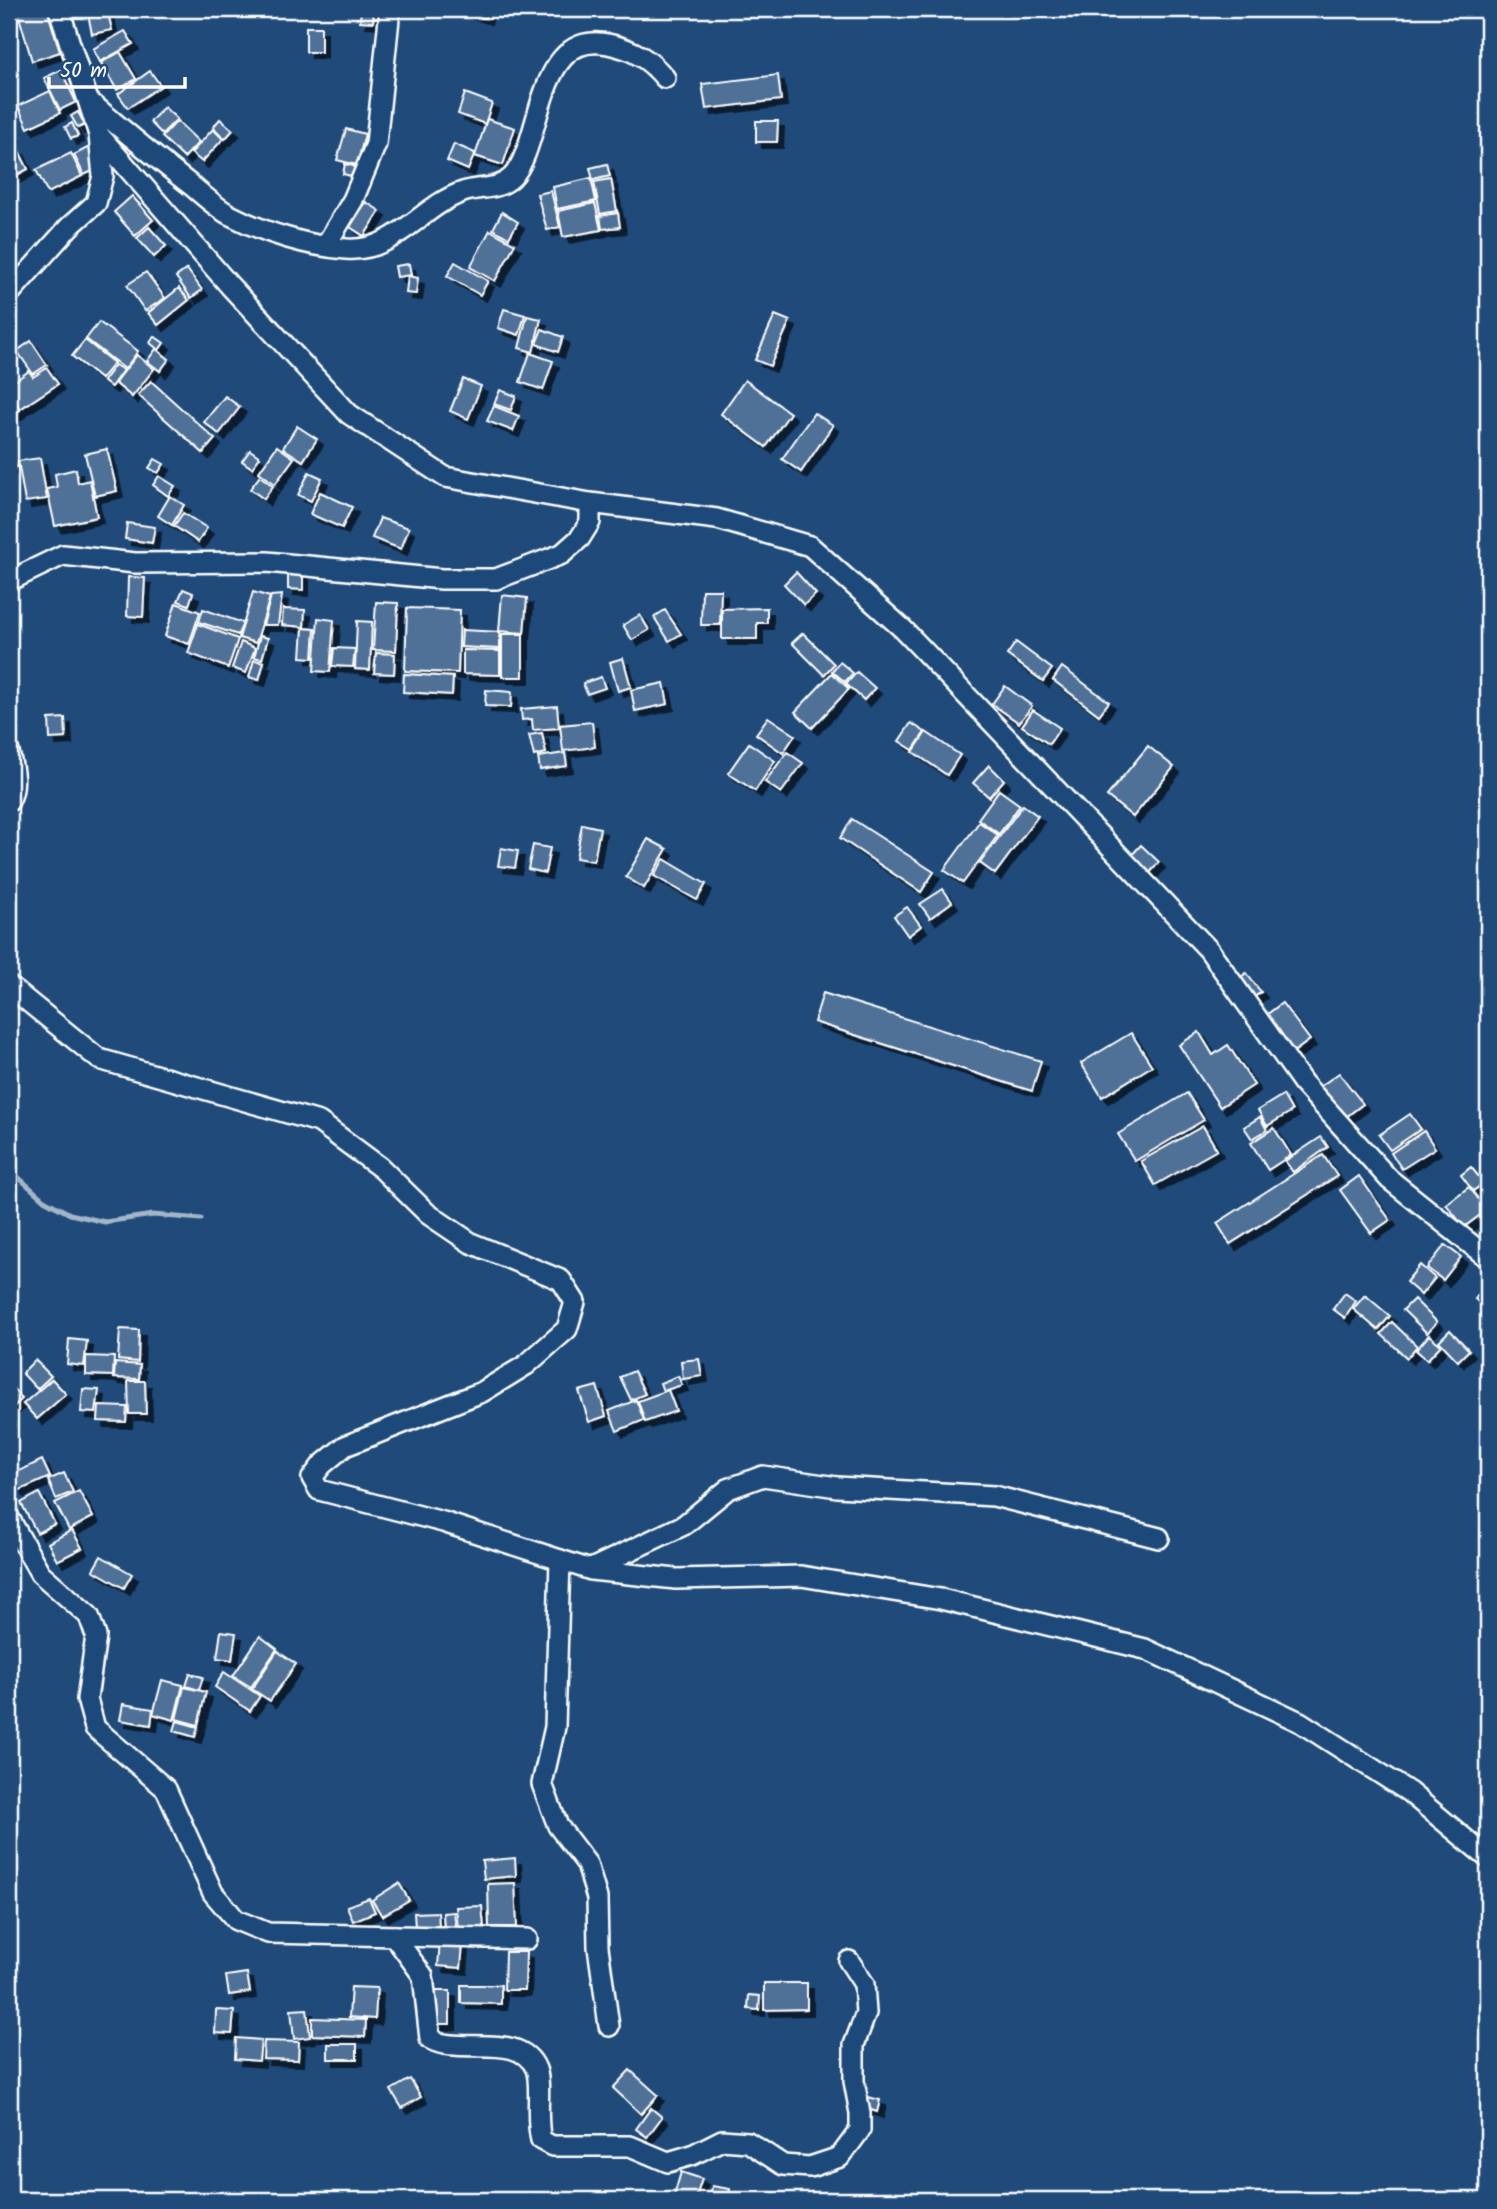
<svg xmlns="http://www.w3.org/2000/svg" width="1497" height="2209" font-family="Kalam,sans-serif">
	<style>
		.lines { fill: none; stroke-linecap: round; stroke-linejoin: round }
		.stream { stroke: #a3b5c8; stroke-width: 5 }
		.building { fill: #507197; stroke: #fff; stroke-width: 2; filter: url(#shadow) }
		.minor-casing { stroke: #fff; stroke-width: 24 }
		.minor { stroke: #1f4a7a; stroke-width: 19 }
	</style>
	<defs>
		<filter id="shadow"><feDropShadow dx="6" dy="6" stdDeviation="0" flood-color="#0009"/></filter>
	</defs>
	<rect width="100%" height="100%" fill="#1f4a7a"/>
	<filter id="ink" filterUnits="userSpaceOnUse"><feTurbulence type="fractalNoise" baseFrequency=".0143" numOctaves="2"/><feDisplacementMap in="SourceGraphic" scale="14" xChannelSelector="R" yChannelSelector="G"/><feConvolveMatrix kernelMatrix="1 2 1 2 8 2 1 2 1" color-interpolation-filters="sRGB"/></filter>
	<g filter="url(#ink)">
		<g class="lines">
			<path class="stream" d="M9,1169L44,1200L70,1214L105,1222L153,1215L201,1219"/>
		</g>
		<g class="building">
			<path d="M33,9H47L60,52L32,61L18,13Z"/>
			<path d="M87,9H107L112,30L92,34Z"/>
			<path d="M361,9H374L373,22L360,21Z"/>
			<path d="M454,9H488L485,18Z"/>
			<rect x="306" y="27" width="15" height="25"/>
			<path d="M125,31L133,44L100,62L93,49Z"/>
			<path d="M120,52L136,79L117,90L101,63Z"/>
			<path d="M61,70L76,102L60,110L44,78Z"/>
			<path d="M150,71L161,86L128,108L118,94Z"/>
			<path d="M778,75L781,100L706,109L702,84Z"/>
			<path d="M50,91L60,113L28,128L18,106Z"/>
			<path d="M465,93L492,103L485,124L458,114Z"/>
			<path d="M164,107L177,119L162,134L150,122Z"/>
			<path d="M78,112L85,125L78,128L71,116Z"/>
			<path d="M220,119L233,130L225,139L213,127Z"/>
			<path d="M487,119L515,128L503,165L475,156Z"/>
			<path d="M177,121L199,142L184,158L162,137Z"/>
			<path d="M756,121H778L777,142H756Z"/>
			<path d="M72,123L78,136L71,139L65,127Z"/>
			<path d="M213,129L223,139L202,162L191,153Z"/>
			<path d="M346,129L365,134L357,165L337,160Z"/>
			<path d="M454,144L475,153L468,170L447,161Z"/>
			<path d="M89,147L99,168L84,175L74,155Z"/>
			<path d="M18,149L28,169L13,177L9,168V154Z"/>
			<path d="M71,153L82,176L48,193L36,170Z"/>
			<path d="M345,164L358,167L355,177L343,174Z"/>
			<path d="M607,164L610,176L593,180L590,168Z"/>
			<path d="M591,178L596,201L557,209L553,187Z"/>
			<path d="M611,179L617,211L600,214L594,182Z"/>
			<path d="M551,191L560,227L547,230L537,194Z"/>
			<path d="M132,196L153,220L135,236L114,212Z"/>
			<path d="M366,202L380,211L364,236L350,227Z"/>
			<path d="M595,203L601,230L563,237L558,211Z"/>
			<path d="M502,212L518,222L509,238L493,229Z"/>
			<path d="M618,213L620,227L602,229L600,216Z"/>
			<path d="M149,227L166,246L154,257L137,238Z"/>
			<path d="M490,230L515,244L495,281L470,267Z"/>
			<path d="M455,262L488,281L480,295L447,276Z"/>
			<path d="M409,264L411,275L397,277L395,266Z"/>
			<path d="M187,269L202,290L191,298L176,277Z"/>
			<path d="M146,272L165,298L145,311L127,285Z"/>
			<path d="M408,276L418,278L416,294L406,293Z"/>
			<path d="M179,288L189,300L158,325L148,313Z"/>
			<path d="M504,309L525,315L519,335L498,328Z"/>
			<path d="M775,315L790,321L770,366L755,360Z"/>
			<path d="M527,316L541,319L533,352L519,348Z"/>
			<path d="M99,322L138,351L125,369L86,339Z"/>
			<path d="M542,329L563,337L558,352L536,344Z"/>
			<path d="M154,336L164,343L159,350L150,343Z"/>
			<path d="M85,340L114,363L101,379L72,356Z"/>
			<path d="M31,341L47,365L33,374L17,351Z"/>
			<path d="M156,349L169,359L160,371L147,361Z"/>
			<path d="M530,353L553,361L543,390L520,382Z"/>
			<path d="M137,355L154,369L132,397L115,383Z"/>
			<path d="M115,365L123,370L111,387L103,381Z"/>
			<path d="M47,368L58,384L20,409L9,392V385L29,371L33,377Z"/>
			<path d="M463,379L481,386L468,419L450,411Z"/>
			<path d="M745,380L790,413L766,447L721,414Z"/>
			<path d="M151,381L215,439L203,453L138,395Z"/>
			<path d="M500,390L516,396L511,410L494,404Z"/>
			<path d="M9,395L20,410L9,418Z"/>
			<path d="M225,396L240,407L219,434L204,422Z"/>
			<path d="M494,406L519,416L513,431L487,421Z"/>
			<path d="M814,413L833,425L801,472L782,459Z"/>
			<path d="M297,426L317,439L303,461L283,448Z"/>
			<path d="M277,446L294,458L275,484L259,472Z"/>
			<path d="M9,448L16,467L9,469Z"/>
			<path d="M107,449L117,491L95,496L85,454Z"/>
			<path d="M250,450L260,457L252,468L242,461Z"/>
			<path d="M40,458L47,499L25,502L18,461Z"/>
			<path d="M155,459L164,464L158,473L149,468Z"/>
			<path d="M76,469L78,483L90,480L97,517L55,526L47,489L57,487L55,474Z"/>
			<path d="M309,472L322,478L311,501L298,495Z"/>
			<path d="M159,476L175,486L168,496L153,485Z"/>
			<path d="M260,476L273,486L264,499L250,489Z"/>
			<path d="M320,492L352,507L342,528L310,514Z"/>
			<path d="M170,496L184,505L172,525L158,516Z"/>
			<path d="M183,513L207,528L198,542L174,526Z"/>
			<path d="M380,518L409,528L401,549L372,538Z"/>
			<path d="M127,523L155,527L152,543L125,539Z"/>
			<path d="M288,570H303V590L288,589Z"/>
			<path d="M796,572L816,594L804,605L784,584Z"/>
			<path d="M128,577L145,578L143,617L127,616Z"/>
			<path d="M183,589L193,593L189,605L178,601Z"/>
			<path d="M702,590H721L720,625H701Z"/>
			<path d="M253,592L270,597L256,643L239,638Z"/>
			<path d="M282,595L278,625H263L271,596Z"/>
			<path d="M502,595L527,598L524,633L499,631Z"/>
			<path d="M376,602L398,603L396,651L373,650Z"/>
			<path d="M176,603L200,612L189,644L165,636Z"/>
			<path d="M407,608L460,610L458,673L405,671Z"/>
			<path d="M767,608V623H757V639H722V609Z"/>
			<path d="M203,609L243,623L238,635L199,622Z"/>
			<path d="M283,609L305,610L304,627L282,625Z"/>
			<path d="M665,610L681,634L669,641L654,617Z"/>
			<path d="M640,615L649,630L632,640L623,625Z"/>
			<path d="M318,618L334,620L330,672L314,671Z"/>
			<path d="M357,621L372,622L370,670L355,669Z"/>
			<path d="M198,624L238,639L228,668L188,653Z"/>
			<path d="M303,628L315,629L313,658L301,657Z"/>
			<path d="M462,630L500,632V649L461,647Z"/>
			<path d="M803,633L834,664L824,675L792,643Z"/>
			<rect x="502" y="634" width="21" height="43"/>
			<path d="M260,636L268,638L262,659L254,657Z"/>
			<path d="M241,642L255,648L246,673L232,668Z"/>
			<path d="M1016,642L1052,669L1043,681L1007,655Z"/>
			<path d="M334,648L355,649L353,667L332,666Z"/>
			<path d="M463,650L500,651V675L463,674Z"/>
			<path d="M376,653L395,654L394,674L374,673Z"/>
			<path d="M623,658L631,687L618,691L610,662Z"/>
			<path d="M254,660L264,662L259,680L249,677Z"/>
			<path d="M840,662L853,673L845,682L832,671Z"/>
			<path d="M1062,667L1109,702L1099,715L1053,680Z"/>
			<path d="M857,672L875,688L864,700L846,684Z"/>
			<path d="M832,673L849,689L812,728L795,712Z"/>
			<path d="M404,674L453,677L452,695L403,692Z"/>
			<path d="M601,677L605,688L587,694L583,683Z"/>
			<path d="M664,683L668,704L635,711L631,690Z"/>
			<path d="M1005,686L1032,706L1019,723L992,704Z"/>
			<path d="M486,690L512,692L511,707L485,706Z"/>
			<path d="M557,706L559,728L533,730L532,719L522,720L521,709Z"/>
			<path d="M1033,710L1060,728L1049,744L1022,726Z"/>
			<path d="M768,717L795,735L783,753L756,734Z"/>
			<path d="M65,718L66,738L50,739L49,719Z"/>
			<path d="M592,722L595,747L563,751L560,725Z"/>
			<path d="M911,723L925,732L913,750L899,741Z"/>
			<path d="M926,732L960,755L947,775L913,752Z"/>
			<path d="M542,733L546,753L534,756L529,735Z"/>
			<path d="M749,743L775,761L755,791L728,773Z"/>
			<path d="M1148,746L1174,767L1133,817L1107,796Z"/>
			<path d="M787,752L803,763L781,793L765,782Z"/>
			<path d="M565,753L567,766L540,770L538,757Z"/>
			<path d="M989,765L1004,780L989,797L973,783Z"/>
			<path d="M999,790L1020,805L999,834L978,819Z"/>
			<path d="M1023,805L1038,816L995,874L980,863Z"/>
			<path d="M852,819L934,872L921,892L840,838Z"/>
			<path d="M979,822L998,835L963,883L944,870Z"/>
			<path d="M582,824L600,828L594,861L576,858Z"/>
			<path d="M648,839L667,849L644,888L626,877Z"/>
			<path d="M533,845L550,848L545,873L528,869Z"/>
			<path d="M1141,845L1159,862L1149,874L1130,857Z"/>
			<path d="M501,848L518,851L515,868L498,866Z"/>
			<path d="M664,859L706,884L697,900L654,876Z"/>
			<path d="M943,889L952,902L930,918L920,904Z"/>
			<path d="M907,907L921,926L908,936L894,916Z"/>
			<path d="M1246,973L1261,992L1249,1001L1235,982Z"/>
			<path d="M823,993L1041,1061L1032,1091L814,1022Z"/>
			<path d="M1282,1003L1310,1040L1288,1056L1261,1019Z"/>
			<path d="M1199,1032L1213,1055L1228,1045L1254,1085L1220,1107L1179,1045Z"/>
			<path d="M1131,1033L1152,1066L1102,1097L1081,1063Z"/>
			<path d="M1339,1073L1363,1104L1342,1120L1318,1088Z"/>
			<path d="M1187,1093L1204,1120L1135,1161L1118,1134Z"/>
			<path d="M1283,1095L1292,1111L1267,1126L1258,1110Z"/>
			<path d="M1410,1114L1421,1129L1390,1150L1379,1135Z"/>
			<path d="M1260,1117L1267,1130L1252,1139L1244,1127Z"/>
			<path d="M1203,1126L1217,1150L1155,1185L1141,1161Z"/>
			<path d="M1274,1128L1291,1155L1268,1170L1251,1143Z"/>
			<path d="M1424,1131L1435,1148L1402,1169L1391,1153Z"/>
			<path d="M1321,1137L1328,1147L1293,1172L1285,1161Z"/>
			<path d="M1323,1155L1337,1176L1230,1244L1217,1223Z"/>
			<path d="M1471,1167L1484,1183L1473,1191L1461,1175Z"/>
			<path d="M1359,1176L1390,1220L1371,1233L1340,1190Z"/>
			<path d="M1469,1187L1487,1210L1464,1227L1446,1204Z"/>
			<path d="M1445,1245L1461,1257L1443,1280L1427,1268Z"/>
			<path d="M1420,1265L1435,1278L1421,1295L1406,1282Z"/>
			<path d="M1486,1285L1488,1287V1310L1475,1299Z"/>
			<path d="M1345,1293L1356,1301L1345,1318L1333,1309Z"/>
			<path d="M1365,1295L1390,1316L1378,1330L1353,1309Z"/>
			<path d="M1414,1299L1437,1322L1427,1333L1403,1310Z"/>
			<path d="M1392,1322L1417,1346L1407,1358L1381,1334Z"/>
			<path d="M120,1329L139,1330L138,1362L118,1360Z"/>
			<path d="M1450,1330L1469,1350L1458,1361L1439,1341Z"/>
			<path d="M1429,1335L1441,1345L1427,1360L1416,1350Z"/>
			<path d="M69,1339L87,1341L84,1366L67,1364Z"/>
			<path d="M86,1356L114,1357L113,1376L86,1375Z"/>
			<path d="M699,1359L702,1376L683,1379L681,1361Z"/>
			<path d="M35,1360L51,1376L37,1389L22,1373Z"/>
			<path d="M115,1363L140,1365L139,1379L114,1378Z"/>
			<path d="M634,1371L645,1394L631,1400L620,1377Z"/>
			<path d="M678,1376L682,1385L663,1391L660,1383Z"/>
			<path d="M52,1379L66,1394L37,1419L23,1404Z"/>
			<path d="M128,1381H145L146,1414H129Z"/>
			<path d="M9,1384L22,1399L12,1408L9,1405Z"/>
			<path d="M597,1386L606,1416L589,1422L579,1391Z"/>
			<path d="M83,1389L99,1390L96,1413L81,1412Z"/>
			<path d="M668,1390L676,1411L645,1422L638,1401Z"/>
			<path d="M636,1400L644,1420L617,1431L609,1411Z"/>
			<path d="M99,1406L127,1407L126,1422L98,1421Z"/>
			<path d="M42,1460L50,1477L18,1491L11,1475Z"/>
			<path d="M64,1473L73,1492L56,1499L48,1480Z"/>
			<path d="M79,1491L93,1517L69,1530L55,1503Z"/>
			<path d="M39,1493L55,1524L37,1533L21,1503Z"/>
			<path d="M72,1530L82,1548L57,1561L48,1543Z"/>
			<path d="M101,1556L132,1574L124,1588L93,1570Z"/>
			<path d="M221,1631L236,1633L232,1660L217,1658Z"/>
			<path d="M260,1636L277,1649L251,1687L233,1676Z"/>
			<path d="M277,1651L296,1664L270,1701L252,1689Z"/>
			<path d="M224,1672L260,1696L250,1711L215,1687Z"/>
			<path d="M190,1674L203,1677L199,1690L186,1686Z"/>
			<path d="M162,1680L183,1685L174,1720L153,1714Z"/>
			<path d="M184,1687L206,1692L198,1725L176,1719Z"/>
			<path d="M123,1704L153,1709L151,1725L120,1720Z"/>
			<path d="M177,1721L198,1727L195,1737L174,1731Z"/>
			<path d="M515,1858L516,1876L484,1879L482,1861Z"/>
			<path d="M399,1883L409,1900L382,1916L372,1900Z"/>
			<path d="M515,1883L517,1927H489L488,1884Z"/>
			<path d="M369,1898L375,1912L353,1921L347,1906Z"/>
			<path d="M482,1906L484,1927L458,1929L456,1907Z"/>
			<path d="M438,1912L439,1926L415,1927L414,1913Z"/>
			<path d="M454,1912L456,1928L444,1929L443,1913Z"/>
			<path d="M440,1941L463,1943L461,1968L438,1966Z"/>
			<path d="M505,1952H526L525,1990H504Z"/>
			<path d="M247,1973L250,1992L229,1995L226,1976Z"/>
			<path d="M764,1983H807V2009L764,2010Z"/>
			<path d="M461,1985H501V2004L461,2003Z"/>
			<path d="M351,1987L377,1988L375,2019L349,2017Z"/>
			<rect x="430" y="1991" width="20" height="33"/>
			<path d="M749,1995L760,1996L759,2010L748,2009Z"/>
			<path d="M307,2009L310,2037L294,2039L291,2010Z"/>
			<path d="M216,2010L234,2011L232,2034L215,2033Z"/>
			<path d="M312,2018L366,2020L365,2037L312,2035Z"/>
			<path d="M236,2038L261,2040L259,2061L235,2059Z"/>
			<path d="M264,2041L299,2042L298,2060L263,2059Z"/>
			<rect x="328" y="2044" width="29" height="15"/>
			<path d="M630,2070L658,2095L641,2114L613,2088Z"/>
			<path d="M410,2079L421,2097L402,2108L391,2090Z"/>
			<path d="M868,2097L880,2100L877,2112L865,2108Z"/>
			<path d="M651,2108L662,2117L647,2137L636,2129Z"/>
			<path d="M681,2172L702,2179L695,2200L673,2199Z"/>
			<path d="M712,2186L730,2189L728,2200H710Z"/>
		</g>
		<g class="lines">
			<defs>
				<g id="minor">
					<path d="M90,102C124,131 157,159 192,186C204,196 217,208 230,215C265,233 307,246 346,249C395,253 421,206 463,192C480,186 498,191 512,177C543,145 535,29 608,44C633,49 649,59 665,78"/>
					<path d="M99,135L230,286L349,414L445,477L590,503L717,519L810,546L903,629L1209,950L1303,1083L1389,1179L1488,1258"/>
					<path d="M326,245L353,200L376,144L390,9"/>
					<path d="M9,294L69,227L96,203L103,176L99,135L59,9"/>
					<path d="M9,581L63,555L135,563L267,562L442,579H496L562,554L580,538L590,522V503"/>
					<path d="M9,752C13,769 17,786 9,801"/>
					<path d="M9,986L99,1059L319,1122L381,1168L428,1214L471,1243L561,1280L575,1302L567,1329L526,1365L482,1392L345,1446L322,1465L312,1478L319,1490L443,1522L591,1570L676,1579L801,1576L941,1599L1145,1649L1300,1722L1409,1792L1488,1858"/>
					<path d="M9,1518L40,1573L89,1616L96,1636L87,1699L95,1728L166,1789L213,1893L236,1920L268,1933L527,1939"/>
					<path d="M560,1560L555,1727L542,1784L558,1826L587,1864L597,1898L598,1947L609,2026"/>
					<path d="M591,1569L684,1525L728,1489L763,1476L837,1487L994,1496L1159,1538"/>
					<path d="M394,1936L423,1976L430,2039C459,2056 520,2030 536,2069C542,2084 535,2118 541,2140L552,2146H630L668,2162L692,2155L722,2140L748,2142L783,2165L810,2167L840,2157L860,2130V2113L854,2081V2045L866,2013L864,1984L849,1961"/>
				</g>
			</defs>
			<use href="#minor" class="minor-casing"/>
			<use href="#minor" class="minor"/>
		</g>
	</g>
	<rect width="1497" height="2209" fill="none" stroke="#1f4a7a" stroke-width="35"/>
	<rect x="18" y="18" width="1462" height="2174" fill="none" stroke="#fff" stroke-width="2.5" filter="url(#ink)"/>
	<path d="M49 77v10h136v-10" fill="none" stroke="#ffffff" stroke-width="3.5"/>
	<text x="60" y="77" font-size="21" fill="#ffffff" stroke="#1f4a7a" stroke-width="5" paint-order="stroke">50 m</text>
</svg>
